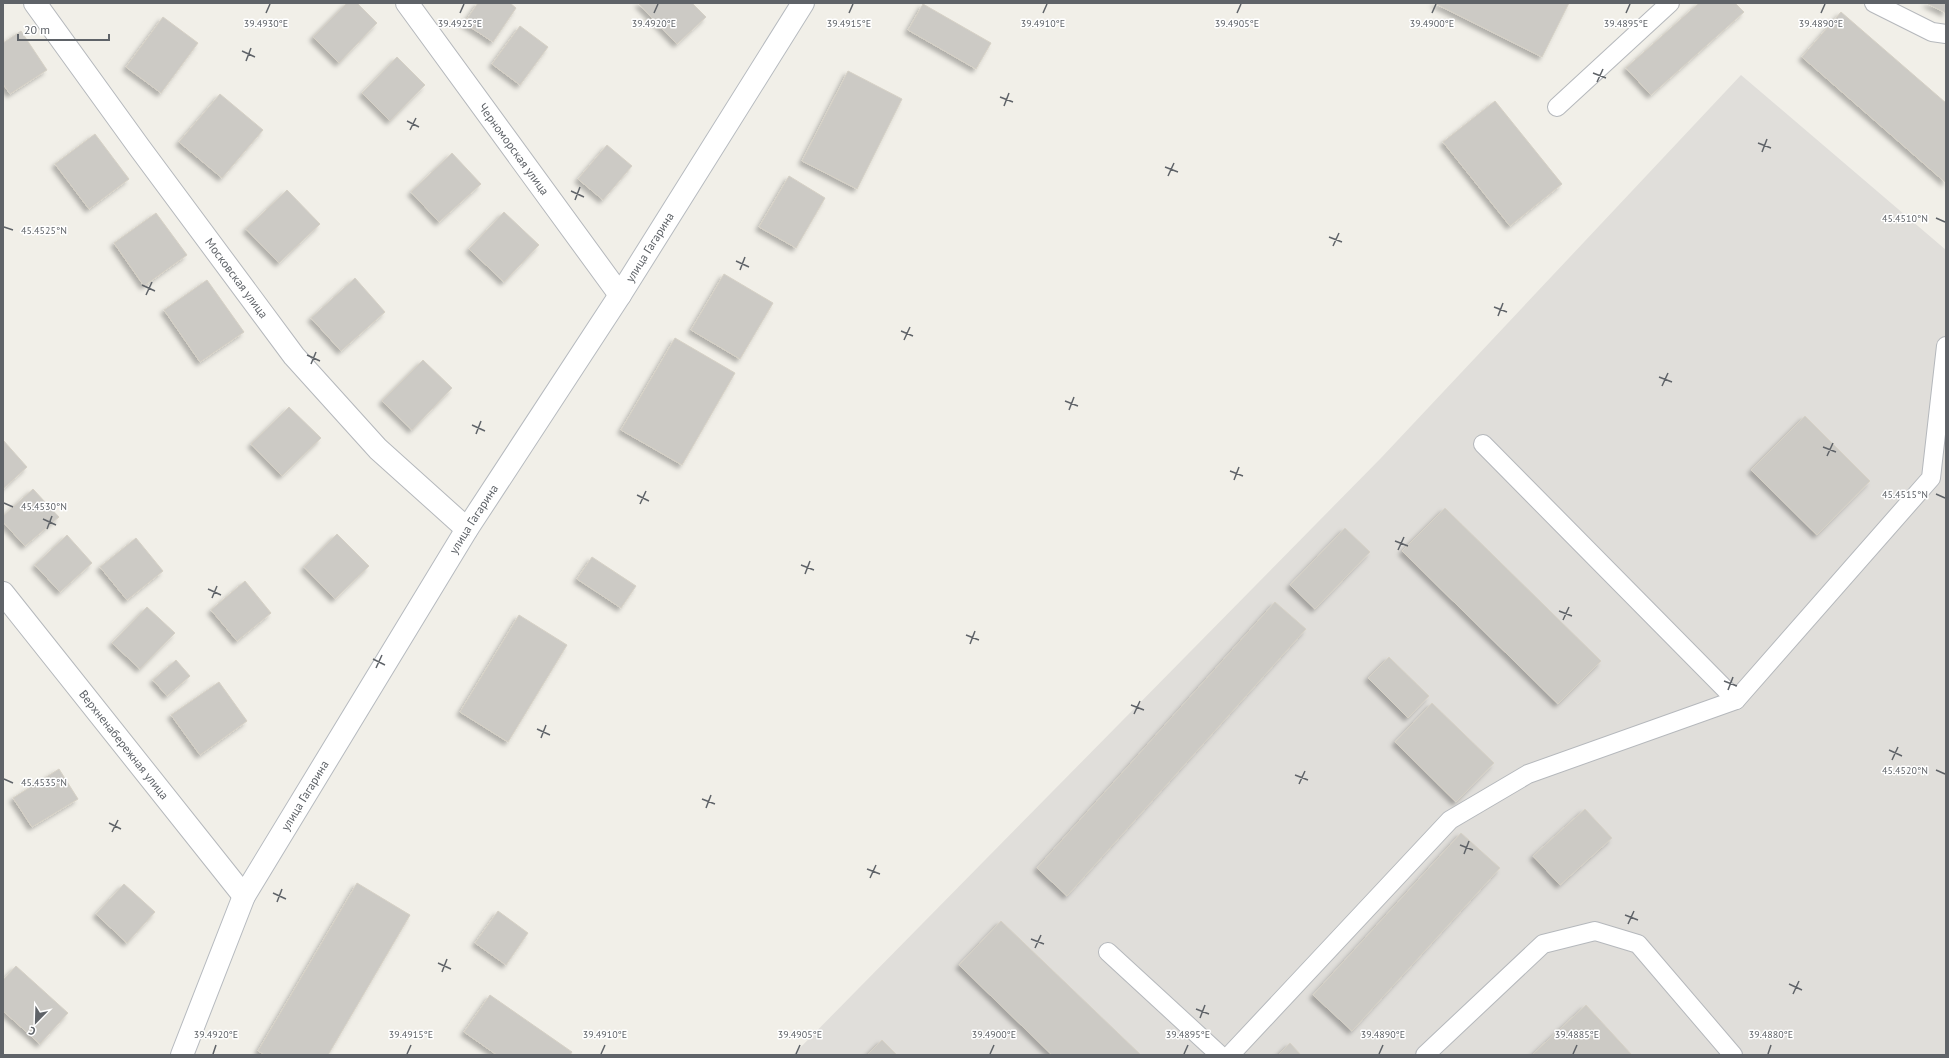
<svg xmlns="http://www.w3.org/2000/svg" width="1949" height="1058" font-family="'PT Sans',sans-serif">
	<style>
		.industrial { fill: #e0deda }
		.building { fill: #cccac5; stroke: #d6d1c6; filter: url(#shadow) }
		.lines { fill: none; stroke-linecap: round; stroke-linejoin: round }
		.lane-casing { stroke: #b5b8bc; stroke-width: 20 }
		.street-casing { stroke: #b5b8bc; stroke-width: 24 }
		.secondary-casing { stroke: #b6babf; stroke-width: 24 }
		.lane { stroke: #fff; stroke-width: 18 }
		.street { stroke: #fff; stroke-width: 22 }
		.secondary { stroke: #fff; stroke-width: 22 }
		.ticks { fill: none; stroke: #5f6368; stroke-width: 1.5 }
		.labels { text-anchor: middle; stroke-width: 3; stroke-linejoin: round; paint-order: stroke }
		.street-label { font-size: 12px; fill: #5f6368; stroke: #fff }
		.ticks-label { font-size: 10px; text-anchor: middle; fill: #5f6368; stroke: #fff; stroke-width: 3; stroke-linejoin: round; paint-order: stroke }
	</style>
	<defs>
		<filter id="shadow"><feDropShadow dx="-3.5" dy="3.5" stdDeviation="2" flood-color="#0004"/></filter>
	</defs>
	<rect width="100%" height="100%" fill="#f1efe8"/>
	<path class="industrial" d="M1741,75L1946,250V1055H793L1381,458Z"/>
	<g class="building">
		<path d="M347,3H357L377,23L339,63L313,37Z"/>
		<path d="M478,3H510L516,8L493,42L464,23Z"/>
		<path d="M638,3H692L706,17L677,44Z"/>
		<path d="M1434,3H1569L1542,57Z"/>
		<path d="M1699,3H1735L1744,12L1651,95L1626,68Z"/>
		<path d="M1926,3H1946V13Z"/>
		<path d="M923,4L991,43L976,69L908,30Z"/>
		<path d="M1841,12L1946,103V183L1802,57Z"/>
		<path d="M163,17L198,43L161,93L126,67Z"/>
		<path d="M520,26L548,47L520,85L492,64Z"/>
		<path d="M21,31L47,70L10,94L3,84V43Z"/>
		<path d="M397,57L425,85L390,121L362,93Z"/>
		<path d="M848,71L902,99L857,189L802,161Z"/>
		<path d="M220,94L263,130L222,178L179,142Z"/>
		<path d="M1495,101L1562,184L1510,226L1443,142Z"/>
		<path d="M95,134L129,179L89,209L55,164Z"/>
		<path d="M607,145L632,166L603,200L578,179Z"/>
		<path d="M452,153L481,184L439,222L411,192Z"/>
		<path d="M789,176L825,198L796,248L759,227Z"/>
		<path d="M287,190L320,224L279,263L246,229Z"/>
		<path d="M504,212L539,245L504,282L469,249Z"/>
		<path d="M156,213L187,255L144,286L114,243Z"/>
		<path d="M724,274L773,303L740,359L691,330Z"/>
		<path d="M355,278L385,312L341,351L311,318Z"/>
		<path d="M207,280L244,332L200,362L164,310Z"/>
		<path d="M675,338L735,373L682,465L621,430Z"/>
		<path d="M423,360L452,388L412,430L382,401Z"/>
		<path d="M289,407L321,438L282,476L251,444Z"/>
		<path d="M1805,416L1870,481L1817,535L1751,470Z"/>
		<path d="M3,440L27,467L3,489Z"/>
		<path d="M33,489L59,517L25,546L3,522V516Z"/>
		<path d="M1445,508L1601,661L1558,704L1402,551Z"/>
		<path d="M1345,528L1370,552L1315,609L1290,585Z"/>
		<path d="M337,534L369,566L335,599L304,567Z"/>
		<path d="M67,535L92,563L60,592L35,565Z"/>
		<path d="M136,538L163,571L127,600L100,567Z"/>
		<path d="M592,557L636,586L621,608L577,579Z"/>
		<path d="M245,581L271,613L237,641L211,610Z"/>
		<path d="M1275,602L1306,629L1067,896L1037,868Z"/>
		<path d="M147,607L175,633L140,669L112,643Z"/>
		<path d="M519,615L567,645L508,742L460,712Z"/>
		<path d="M1389,657L1429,696L1408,718L1368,678Z"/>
		<path d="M176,660L190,676L167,696L153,680Z"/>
		<path d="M219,682L247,721L200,755L171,715Z"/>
		<path d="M1432,703L1494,763L1456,802L1395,742Z"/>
		<path d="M59,769L78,799L32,827L13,798Z"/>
		<path d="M1585,809L1612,838L1560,885L1533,856Z"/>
		<path d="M1461,833L1500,868L1352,1031L1313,995Z"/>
		<path d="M357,883L410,915L328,1055H265L258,1051Z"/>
		<path d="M124,884L155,912L127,943L96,914Z"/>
		<path d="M498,911L528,933L506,965L475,943Z"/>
		<path d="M1001,921L1141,1055H1052L959,965Z"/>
		<path d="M16,966L68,1013L40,1044L3,1011V980Z"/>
		<path d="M490,995L572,1052L570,1055H497L464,1032Z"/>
		<path d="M1586,1005L1632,1055H1532Z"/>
		<path d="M882,1040L897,1055H867Z"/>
		<path d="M1290,1043L1301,1055H1278Z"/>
	</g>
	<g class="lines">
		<defs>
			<g id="lane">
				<path d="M1874,3L1932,32L1946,34"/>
				<path d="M1557,107L1670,3"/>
				<path d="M1483,444L1736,700"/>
				<path d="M1108,952L1220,1055"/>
				<path d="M1230,1055L1450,820L1528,774L1736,700L1931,478L1946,346"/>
				<path d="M1425,1055L1543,944L1595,931L1638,944L1733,1055"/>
			</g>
			<g id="street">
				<path id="s1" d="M35,3L139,147L294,356L378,449L467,529"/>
				<path id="s2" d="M407,3L620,295"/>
				<path id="s3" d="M3,593L244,896"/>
			</g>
			<g id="secondary">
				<path id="s4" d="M182,1055L244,896L467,529L620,295L803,3"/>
			</g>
		</defs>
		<use href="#lane" class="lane-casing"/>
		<use href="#street" class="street-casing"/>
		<use href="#secondary" class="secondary-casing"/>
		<use href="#lane" class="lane"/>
		<use href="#street" class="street"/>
		<use href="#secondary" class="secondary"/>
	</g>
	<path class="ticks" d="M266,13L270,4M460,13L464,4M654,13L658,4M849,13L853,4M1043,13L1047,4M1237,13L1241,4M1432,13L1436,4M1626,13L1630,4M1821,13L1825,4M242,51L255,57M246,61L251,48M1593,73L1606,78M1597,82L1603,69M1000,97L1013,102M1004,106L1009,93M407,121L419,127M410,130L416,118M1758,143L1771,148M1762,152L1767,139M1165,167L1178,172M1168,176L1174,163M571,191L584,197M575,200L580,187M1936,218L1945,222M4,227L13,230M1329,237L1342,242M1333,246L1339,233M736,261L749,267M740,270L745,257M142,285L155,291M146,295L152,282M1494,307L1507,312M1498,316L1503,303M901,331L913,336M904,340L910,327M307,355L320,361M311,364L316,352M1659,377L1672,382M1662,386L1668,373M1065,401L1078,406M1069,410L1074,397M472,425L485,431M476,434L481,421M1823,447L1836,452M1827,456L1833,443M1230,471L1243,476M1234,480L1239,467M1936,494L1945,498M637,495L649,501M4,503L13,507M640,504L646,491M43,519L56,525M47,529L52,516M1395,541L1408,546M1398,550L1404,537M801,565L814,570M805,574L810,561M208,589L221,595M212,598L217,586M1559,611L1572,616M1563,620L1569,607M966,635L979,640M970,644L975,631M373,659L385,665M376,668L382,655M1724,681L1737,686M1728,690L1733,677M1131,705L1144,710M1134,714L1140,701M537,729L550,735M541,738L546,725M1889,750L1902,756M1892,760L1898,747M1936,770L1945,774M1295,775L1308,780M4,779L13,783M1299,784L1305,771M702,799L715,804M706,808L711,795M109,823L121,829M112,832L118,820M1460,845L1473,850M1464,854L1469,841M867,869L880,874M870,878L876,865M273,893L286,899M277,902L282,889M1625,915L1638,920M1628,924L1634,911M1031,939L1044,944M1035,948L1041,935M438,963L451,969M442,972L447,959M1789,984L1802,990M1793,994L1799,981M1196,1009L1209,1014M1200,1018L1205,1005M213,1054L216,1045M407,1054L411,1045M601,1054L605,1045M796,1054L800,1045M990,1054L994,1045M1184,1054L1188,1045M1379,1054L1383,1045M1573,1054L1577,1045M1768,1054L1771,1045"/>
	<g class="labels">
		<g class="street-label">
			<text dy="4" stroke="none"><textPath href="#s2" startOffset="181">Черноморская улица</textPath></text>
			<text dy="4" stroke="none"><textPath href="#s4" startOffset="936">улица Гагарина</textPath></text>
			<text dy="4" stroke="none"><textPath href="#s1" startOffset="341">Московская улица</textPath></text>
			<text dy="4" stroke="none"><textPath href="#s4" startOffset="612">улица Гагарина</textPath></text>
			<text dy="4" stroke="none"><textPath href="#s3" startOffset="194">Верхненабережная улица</textPath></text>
			<text dy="4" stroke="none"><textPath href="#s4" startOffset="288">улица Гагарина</textPath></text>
		</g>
	</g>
	<g class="ticks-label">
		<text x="460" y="27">39.4925°E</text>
		<text x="654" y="27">39.4920°E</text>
		<text x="849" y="27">39.4915°E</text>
		<text x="1043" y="27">39.4910°E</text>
		<text x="1237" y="27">39.4905°E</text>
		<text x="1432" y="27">39.4900°E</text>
		<text x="1821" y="27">39.4890°E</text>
		<text x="266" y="27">39.4930°E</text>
		<text x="1626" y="27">39.4895°E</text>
		<text x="1905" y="222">45.4510°N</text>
		<text x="44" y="234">45.4525°N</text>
		<text x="1905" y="498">45.4515°N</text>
		<text x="44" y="510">45.4530°N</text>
		<text x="1905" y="774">45.4520°N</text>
		<text x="44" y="786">45.4535°N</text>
		<text x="216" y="1038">39.4920°E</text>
		<text x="411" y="1038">39.4915°E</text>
		<text x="605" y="1038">39.4910°E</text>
		<text x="800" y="1038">39.4905°E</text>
		<text x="994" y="1038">39.4900°E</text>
		<text x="1188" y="1038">39.4895°E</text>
		<text x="1383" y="1038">39.4890°E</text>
		<text x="1577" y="1038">39.4885°E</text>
		<text x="1771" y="1038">39.4880°E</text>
	</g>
	<rect width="1949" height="1058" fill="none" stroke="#5f6368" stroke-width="8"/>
	<g transform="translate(36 1022) rotate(203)" stroke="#ffffff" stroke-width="3" paint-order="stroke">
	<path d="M0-3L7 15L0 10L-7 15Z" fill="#5f6368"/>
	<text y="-6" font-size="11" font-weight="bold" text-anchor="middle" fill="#5f6368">С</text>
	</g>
	<path d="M18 34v6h91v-6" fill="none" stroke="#5f6368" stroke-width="2"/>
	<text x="24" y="34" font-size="12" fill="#5f6368" stroke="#ffffff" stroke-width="3" paint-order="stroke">20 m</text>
</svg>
